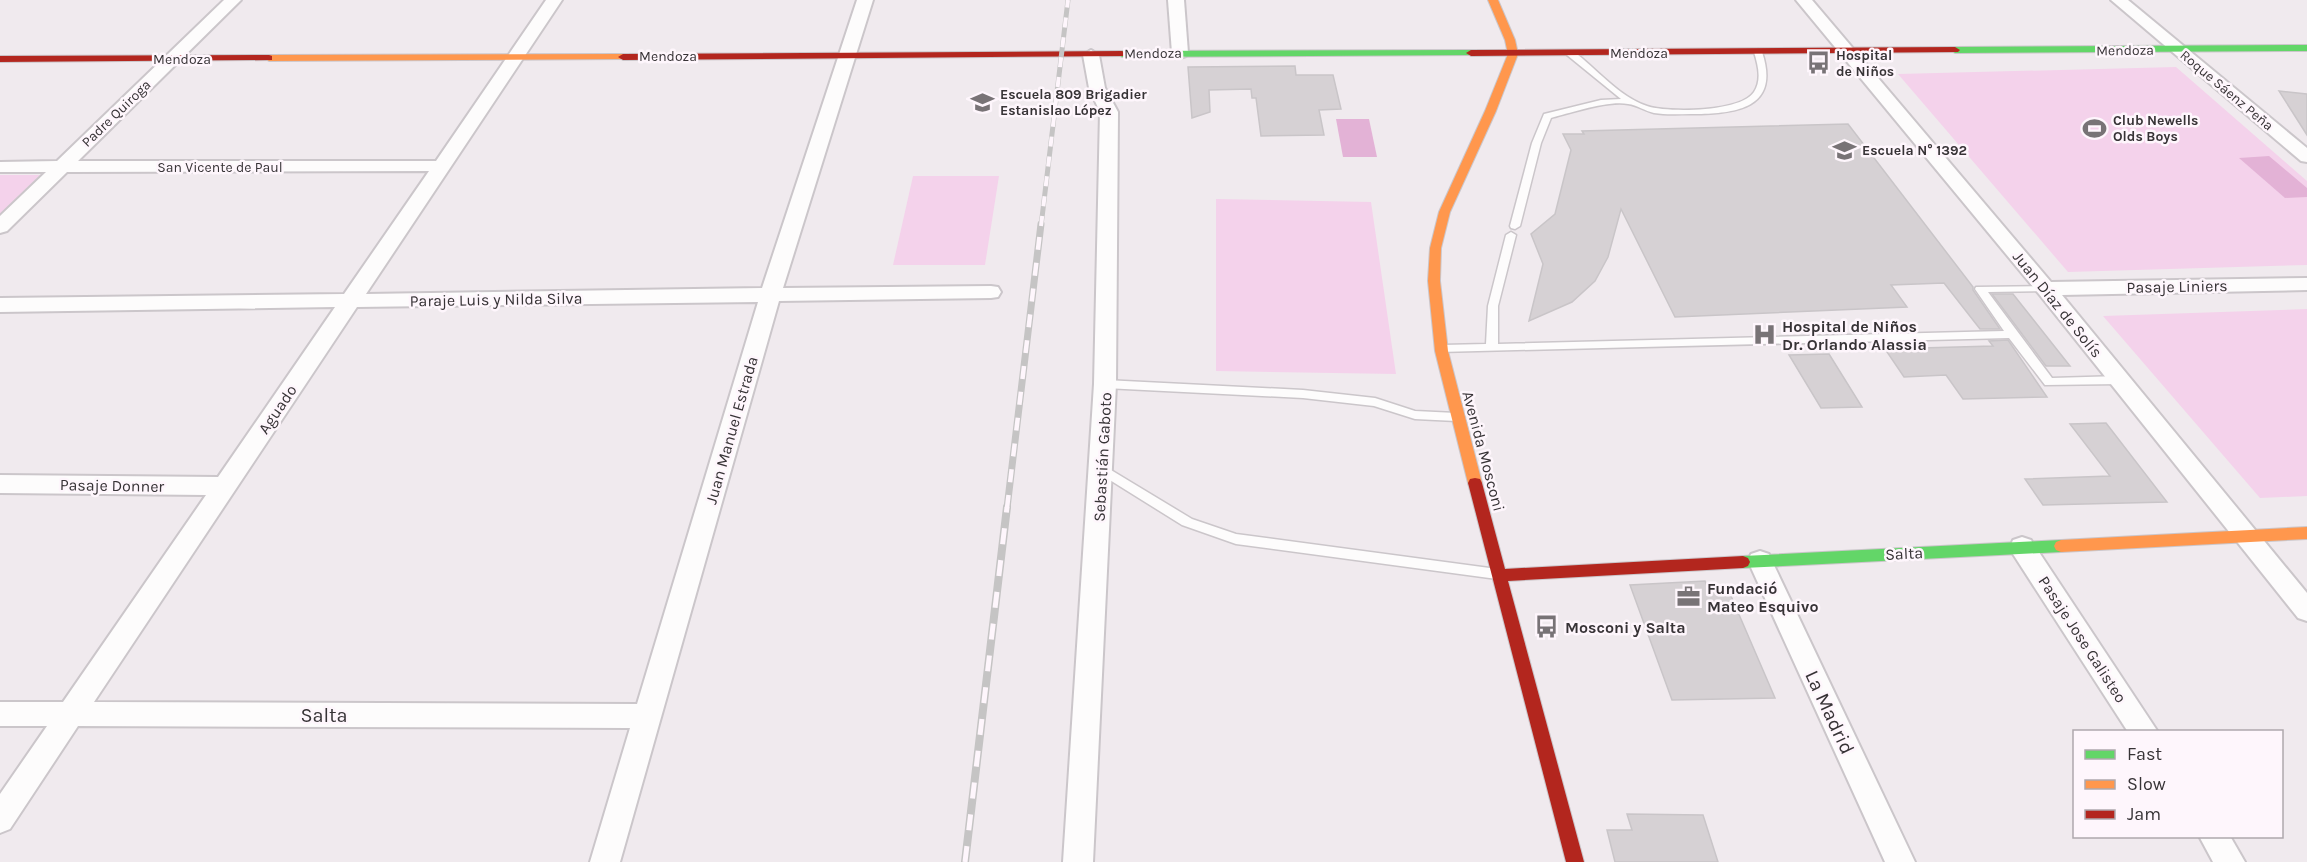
<svg xmlns="http://www.w3.org/2000/svg" width="2307" height="862" font-family="Karla,sans-serif">
	<style>
		.green { fill: #f4d2eb }
		.water { fill: #e3b2d6 }
		.building { fill: #d6d1d4; stroke: #c9c5c8; stroke-width: 1.5 }
		.lines { fill: none; stroke-linecap: round; stroke-linejoin: round }
		.lane-casing { stroke: #cbc6ca; stroke-width: 3 }
		.street-casing { stroke: #cbc6ca; stroke-width: 4 }
		.fast-casing { stroke: #cbc6ca; stroke-width: 2 }
		.slow-casing { stroke: #cbc6ca; stroke-width: 2 }
		.jam-casing { stroke: #cbc6ca; stroke-width: 2 }
		.lane { fill: #fdfcfc; fill-rule: evenodd }
		.street { fill: #fdfcfc; fill-rule: evenodd }
		.fast { fill: #63d668; fill-rule: evenodd }
		.slow { fill: #ff974d; fill-rule: evenodd }
		.jam { fill: #b3261e; fill-rule: evenodd }
		.rail-far2-casing { stroke: #c5c4c4; stroke-width: 5 }
		.rail-far1-casing { stroke: #c5c4c4; stroke-width: 7 }
		.rail-casing { stroke: #c5c4c4; stroke-width: 8 }
		.rail-far2 { stroke: #fef6fc; stroke-width: 4; stroke-dasharray: 10; stroke-linecap: butt }
		.rail-far1 { stroke: #fef6fc; stroke-width: 4.5; stroke-dasharray: 13; stroke-linecap: butt }
		.rail { stroke: #fef6fc; stroke-width: 5; stroke-dasharray: 16; stroke-linecap: butt }
		.labels { text-anchor: middle; stroke-width: 5; stroke-linejoin: round; paint-order: stroke }
		.far-street-label { font-size: 14px; fill: #373336; stroke: #fef6fc }
		.far-poi-label { font-size: 14px; font-weight: bold; fill: #373336; stroke: #fef6fc; text-anchor: start }
		.street-label { font-size: 16px; fill: #373336; stroke: #fef6fc }
		.poi-label { font-size: 16px; font-weight: bold; fill: #373336; stroke: #fef6fc; text-anchor: start }
		.near-street-label { font-size: 20px; fill: #373336; stroke: #fef6fc }
	</style>
	<rect width="100%" height="100%" fill="#f0eaee"/>
	<g class="green">
		<path d="M2176,67L2307,181V265L2068,272L1898,74Z"/>
		<path d="M0,175H40L0,214Z"/>
		<path d="M913,176H999L985,265H893Z"/>
		<path d="M1216,199L1371,202L1396,374L1216,371Z"/>
		<path d="M2307,309V496L2260,498L2103,316Z"/>
	</g>
	<g class="water">
		<path d="M1336,119H1369L1377,157H1343Z"/>
		<path d="M2269,156L2307,188V197L2285,198L2239,158Z"/>
	</g>
	<g class="building">
		<path d="M1295,66L1296,75H1333L1341,109L1319,110L1324,135L1261,136L1256,98H1252L1251,89L1209,90L1210,112L1192,118L1188,67Z"/>
		<path d="M2279,91L2307,94V135Z"/>
		<path d="M1848,124L1973,287V290L2000,329H1980L1944,283L1891,285L1907,307L1675,317L1621,209L1608,257L1595,281L1572,302L1529,321L1543,264L1531,234L1555,214L1571,150L1563,134H1584L1582,131Z"/>
		<path d="M1992,294H2013L2070,366H2046Z"/>
		<path d="M2008,340L2047,397L1963,399L1946,375L1904,377L1885,349L1993,346L1989,341Z"/>
		<path d="M1829,354L1862,407L1821,408L1789,355Z"/>
		<path d="M2106,423L2167,502L2043,505L2025,479L2110,476L2070,424Z"/>
		<path d="M1705,581L1709,591L1728,589L1775,698L1672,700L1630,585Z"/>
		<path d="M1627,814L1703,815L1718,862H1615L1607,830H1632Z"/>
	</g>
	<g class="lines">
		<defs>
			<g id="lane">
				<path d="M1758,49L1762,52C1781,109 1735,114 1691,114C1679,114 1666,115 1654,113C1645,111 1637,105 1628,104C1609,100 1570,113 1551,118L1541,143L1520,226L1515,229L1511,228L1510,226L1532,143L1544,114L1601,100L1621,99L1567,55V51H1573C1597,69 1618,96 1647,106C1668,113 1741,112 1754,92C1762,80 1758,65 1754,52Z"/>
				<path d="M1511,232L1516,235L1498,306V344L2004,331L1975,289L1976,287L2046,286L2050,287L2051,289L2050,291L1988,292L2052,378L2120,376L2126,380L2120,384L2045,385L2009,338L1439,352L1437,349L1439,346L1443,345L1486,344L1488,306L1506,235Z"/>
				<path d="M1105,380L1303,390L1375,398L1415,411L1456,413L1462,417L1456,421L1415,419L1374,406L1303,398L1105,388L1099,384Z"/>
				<path d="M1101,464L1192,519L1236,534L1497,569L1502,570L1504,574L1502,578L1497,579L1236,544L1182,525L1097,472L1095,469L1097,466Z"/>
			</g>
			<g id="street">
				<path d="M224,0H241L78,161H436L546,0H562L366,294L762,288L857,0H873L783,288L991,286L998,287L1001,292L998,297L991,298L779,301L620,862H590L630,728L78,726L10,829L0,833V794L47,726H0V702H63L206,495L0,493V475L218,477L335,307L0,312V298L344,294L429,171L67,172L7,231L0,233V216L46,172H0V162L57,161ZM758,302L637,704L94,702L357,307Z"/>
				<path d="M1168,0H1184L1188,53L1186,56L1180,58L1172,53Z"/>
				<path d="M1796,0H1812L2051,282L2307,278V290L2062,295L2307,593V621L2298,618L2039,294Z"/>
				<path d="M2111,0H2128L2307,148V162L2301,161Z"/>
				<path d="M1091,50L1099,55L1105,88L1118,112L1116,384L1093,862H1063L1094,384L1100,112L1089,88L1083,55Z"/>
				<path d="M2022,537L2031,540L2158,732H2128L2013,554L2010,547L2013,540Z"/>
				<path d="M1760,551L1769,554L1772,561L1915,862H1885L1748,561L1751,554Z"/>
				<path d="M2199,836H2230L2245,862H2213Z"/>
			</g>
			<g id="fast">
				<path d="M2307,45V51L1955,53L1950,50L1955,47Z"/>
				<path d="M1471,50L1474,51V55L1122,57L1117,54L1122,51Z"/>
				<path d="M2061,540L2066,542L2068,546L2066,550L2061,552L1743,568L1738,566L1736,562L1738,558L1743,556Z"/>
			</g>
			<g id="slow">
				<path d="M1488,0H1498L1515,40L1518,54L1496,111L1450,212L1441,248L1440,281L1448,351L1482,483L1480,487H1470L1468,483L1435,351L1428,281L1430,248L1439,212L1485,111L1508,54L1505,40Z"/>
				<path d="M623,54L626,55V59L269,61L264,58L269,55Z"/>
				<path d="M2307,527V539L2061,552L2056,550L2054,546L2056,542L2061,540Z"/>
			</g>
			<g id="jam">
				<path d="M1955,47L1960,50L1958,52L1471,56L1466,53L1471,50Z"/>
				<path d="M1122,51L1127,54L1125,56L623,60L618,57L623,54Z"/>
				<path d="M269,55L272,56V60L0,62V56Z"/>
				<path d="M1475,478L1480,479L1482,483L1505,569L1743,556L1748,558L1750,562L1748,566L1743,568L1508,581L1584,862H1566L1468,483L1470,479Z"/>
			</g>
		</defs>
		<use href="#lane" class="lane-casing"/>
		<use href="#street" class="street-casing"/>
		<use href="#fast" class="fast-casing"/>
		<use href="#slow" class="slow-casing"/>
		<use href="#jam" class="jam-casing"/>
		<use href="#lane" class="lane"/>
		<use href="#street" class="street"/>
		<use href="#fast" class="fast"/>
		<use href="#slow" class="slow"/>
		<use href="#jam" class="jam"/>
		<defs>
			<path id="rail-far2" d="M1041,226L1068,0"/>
			<path id="rail-far1" d="M1007,508L1041,224"/>
			<path id="rail" d="M965,862L1007,507"/>
		</defs>
		<use href="#rail-far2" class="rail-far2-casing"/>
		<use href="#rail-far1" class="rail-far1-casing"/>
		<use href="#rail" class="rail-casing"/>
		<use href="#rail-far2" class="rail-far2"/>
		<use href="#rail-far1" class="rail-far1"/>
		<use href="#rail" class="rail"/>
	</g>
	<defs>
		<symbol id="bus-bare" viewBox="-9 -9 18 18"><path d="M-5-6H5V4H4V6H2V4H-2V6H-4V4H-5ZM-3.5-4V0h7V-4ZM-3.5 1.2v1.5H-2V1.2ZM2 1.2v1.5H3.5V1.2Z" fill="#787376" stroke="#fef6fc" stroke-width="2.5" paint-order="stroke"/></symbol>
		<symbol id="school-bare" viewBox="-9 -9 18 18"><path d="M0-5L7-2L0 1L-7-2ZM-4 1L0 2.5L4 1V4Q0 6-4 4Z" fill="#787376" stroke="#fef6fc" stroke-width="2.5" paint-order="stroke"/></symbol>
		<symbol id="stadium-bare" viewBox="-9 -9 18 18"><path d="M0-5a6.5 5 0 1 0 0 10a6.5 5 0 1 0 0-10ZM-3.5-1.8h7v3.6h-7Z" fill="#787376" stroke="#fef6fc" stroke-width="2.5" paint-order="stroke"/></symbol>
		<symbol id="hospital-bare" viewBox="-9 -9 18 18"><path d="M-5-5h3v3.5h4V-5h3V5h-3V1.5h-4V5h-3Z" fill="#787376" stroke="#fef6fc" stroke-width="2.5" paint-order="stroke"/></symbol>
		<symbol id="office-bare" viewBox="-9 -9 18 18"><path d="M-6-3h4V-5.5h4V-3h4V5H-6ZM-1-4.5V-3h2v-1.5ZM-6 0V1H6V0Z" fill="#787376" stroke="#fef6fc" stroke-width="2.5" paint-order="stroke"/></symbol>
	</defs>
	<g fill-rule="evenodd">
		<use href="#bus-bare" x="1802" y="46" width="33" height="33"/>
		<use href="#school-bare" x="966" y="86" width="33" height="33"/>
		<use href="#stadium-bare" x="2078" y="112" width="33" height="33"/>
		<use href="#school-bare" x="1828" y="134" width="33" height="33"/>
		<use href="#hospital-bare" x="1748" y="318" width="33" height="33"/>
		<use href="#office-bare" x="1672" y="580" width="33" height="33"/>
		<use href="#bus-bare" x="1530" y="610" width="33" height="33"/>
	</g>
	<g class="labels">
		<g class="far-street-label">
			<text transform="translate(2125 50) rotate(-1)" y="5">Mendoza</text>
			<text transform="translate(1153 53) rotate(-1)" y="5">Mendoza</text>
			<text x="1639" y="58">Mendoza</text>
			<text x="668" y="61">Mendoza</text>
			<text x="182" y="64">Mendoza</text>
			<text transform="translate(2227 90) rotate(40)" y="5">Roque Sáenz Peña</text>
			<text transform="translate(116 113) rotate(-44)" y="5">Padre Quiroga</text>
			<text x="220" y="172">San Vicente de Paul</text>
		</g>
		<g class="far-poi-label">
			<text x="1836" y="60">Hospital<tspan x="1836" dy="16">de Niños</tspan></text>
			<text x="1000" y="99">Escuela 809 Brigadier<tspan x="1000" dy="16">Estanislao López</tspan></text>
			<text x="2113" y="125">Club Newells<tspan x="2113" dy="16">Olds Boys</tspan></text>
			<text x="1862" y="155">Escuela N° 1392</text>
		</g>
		<g class="street-label">
			<text transform="translate(2177 286) rotate(-1)" y="6">Pasaje Liniers</text>
			<text transform="translate(496 299) rotate(-1)" y="6">Paraje Luis y Nilda Silva</text>
			<text transform="translate(2058 304) rotate(51)" y="6">Juan Díaz de Solís</text>
			<text transform="translate(277 409) rotate(-56)" y="6">Aguado</text>
			<text transform="translate(731 430) rotate(-74)" y="6">Juan Manuel Estrada</text>
			<text transform="translate(1484 451) rotate(75)" y="6">Avenida Mosconi</text>
			<text transform="translate(1102 457) rotate(-87)" y="6">Sebastián Gaboto</text>
			<text transform="translate(112 485) rotate(1)" y="6">Pasaje Donner</text>
			<text transform="translate(1904 553) rotate(-3)" y="6">Salta</text>
			<text transform="translate(2083 639) rotate(57)" y="6">Pasaje Jose Galisteo</text>
		</g>
		<g class="poi-label">
			<text x="1782" y="332">Hospital de Niños<tspan x="1782" dy="18">Dr. Orlando Alassia</tspan></text>
			<text x="1707" y="594">Fundació<tspan x="1707" dy="18">Mateo Esquivo</tspan></text>
			<text x="1565" y="633">Mosconi y Salta</text>
		</g>
		<g class="near-street-label">
			<text transform="translate(1830 712) rotate(65)" y="7">La Madrid</text>
			<text x="324" y="722">Salta</text>
		</g>
	</g>
	<rect x="2073" y="730" width="210" height="108" fill="#fef6fc" stroke="#aea8ad" stroke-width="1.5"/>
	<rect x="2085" y="750" width="30" height="9" fill="#63d668" stroke="#aea8ad" stroke-width="1.5"/>
	<text x="2127" y="760" font-size="18" fill="#373336">Fast</text>
	<rect x="2085" y="780" width="30" height="9" fill="#ff974d" stroke="#aea8ad" stroke-width="1.5"/>
	<text x="2127" y="790" font-size="18" fill="#373336">Slow</text>
	<rect x="2085" y="810" width="30" height="9" fill="#b3261e" stroke="#aea8ad" stroke-width="1.5"/>
	<text x="2127" y="820" font-size="18" fill="#373336">Jam</text>
</svg>
